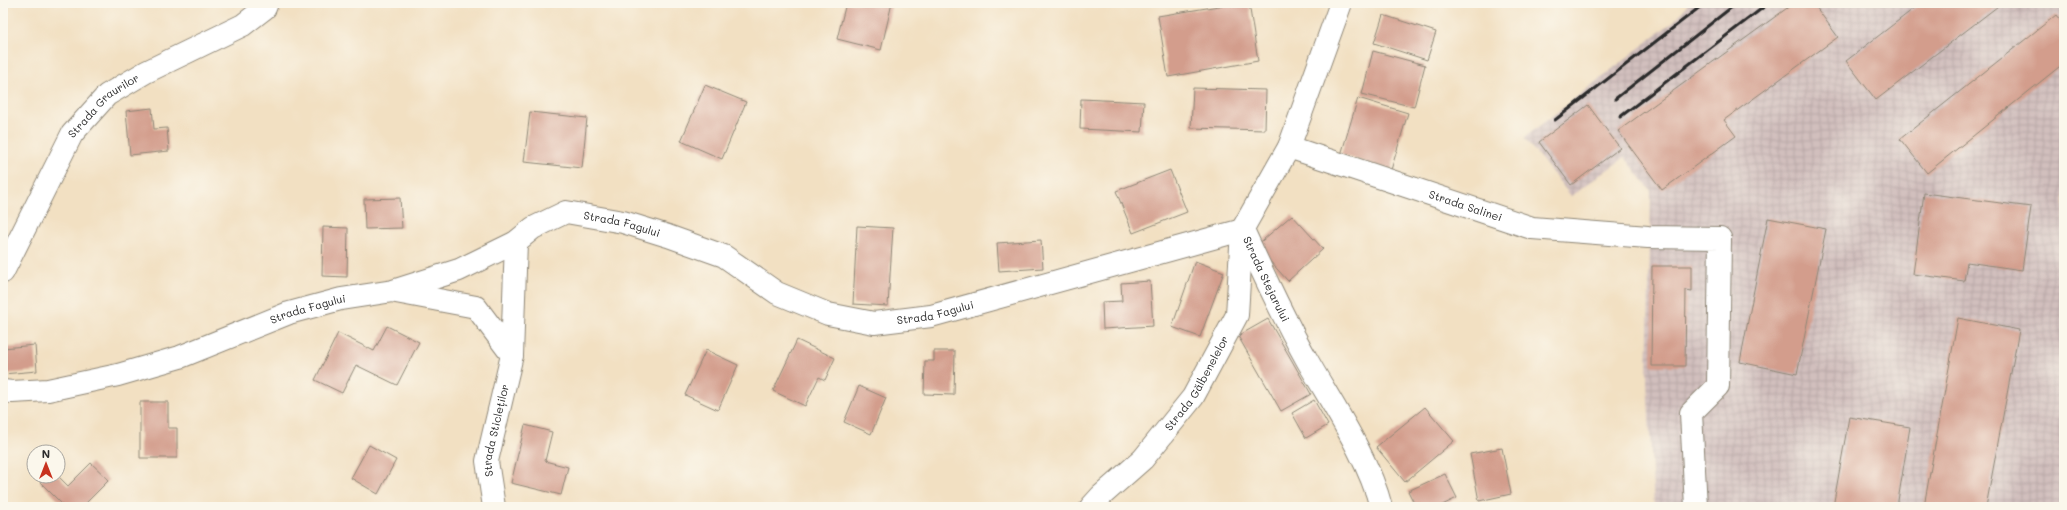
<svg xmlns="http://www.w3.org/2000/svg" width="2067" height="510" font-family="Mali,sans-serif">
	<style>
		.industrial { fill: url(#industrial-grid) }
		.building { fill: #d39d8c }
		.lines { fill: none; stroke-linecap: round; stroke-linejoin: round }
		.minor-casing { stroke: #8e8676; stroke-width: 24 }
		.minor { stroke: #fff; stroke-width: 22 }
		.rail { stroke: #2b2b2b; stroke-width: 3 }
		.labels { text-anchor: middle; stroke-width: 3; stroke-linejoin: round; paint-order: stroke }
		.street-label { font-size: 11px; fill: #2b2b2b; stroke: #fbf7ec }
	</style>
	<defs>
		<pattern id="industrial-grid" width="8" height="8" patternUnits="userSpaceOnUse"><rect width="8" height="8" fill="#d1bfbd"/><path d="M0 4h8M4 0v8" fill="none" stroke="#b4a4a3"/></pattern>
	</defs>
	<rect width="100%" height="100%" fill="#fbf7ec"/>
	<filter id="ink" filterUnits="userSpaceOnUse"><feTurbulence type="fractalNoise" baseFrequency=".025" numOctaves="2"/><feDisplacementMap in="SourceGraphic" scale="8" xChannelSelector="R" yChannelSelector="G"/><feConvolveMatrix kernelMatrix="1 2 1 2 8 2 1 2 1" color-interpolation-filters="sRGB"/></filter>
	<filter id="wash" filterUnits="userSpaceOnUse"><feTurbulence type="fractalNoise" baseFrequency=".012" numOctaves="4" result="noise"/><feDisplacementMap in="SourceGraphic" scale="16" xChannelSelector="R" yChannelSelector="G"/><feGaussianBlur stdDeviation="0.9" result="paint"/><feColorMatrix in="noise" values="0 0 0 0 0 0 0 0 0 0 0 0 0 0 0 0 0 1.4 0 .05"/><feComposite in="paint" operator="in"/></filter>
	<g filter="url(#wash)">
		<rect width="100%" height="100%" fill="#f2e0c2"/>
		<path class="industrial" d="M1689,3H2064V507H1654L1647,381L1651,191L1625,157L1571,196L1524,138L1675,20Z"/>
		<g id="blocks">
			<g class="building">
				<path d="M846,3H892L881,50L837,39Z"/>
				<path d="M1237,3H1249L1258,61L1168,77L1158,16Z"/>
				<path d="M1794,3H1813L1838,37L1724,120L1736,136L1662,190L1618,131Z"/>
				<path d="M1921,3H2002L1876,100L1846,61Z"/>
				<path d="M1383,15L1436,32L1427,60L1374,43Z"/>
				<path d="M2056,15L2064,25V63L1927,173L1900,139Z"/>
				<path d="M1373,51L1425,65L1414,107L1362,94Z"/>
				<path d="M705,85L746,102L722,159L681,141Z"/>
				<path d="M1193,88L1266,90L1265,130L1191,128Z"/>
				<path d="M1358,98L1408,113L1391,170L1341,155Z"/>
				<path d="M1081,99L1144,102L1142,132L1080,129Z"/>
				<path d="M1588,105L1620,148L1571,185L1539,142Z"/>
				<path d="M152,108L154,129L167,128L169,151L130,155L126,111Z"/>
				<path d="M530,112L587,118L582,168L524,162Z"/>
				<path d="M1170,170L1187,212L1133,233L1116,191Z"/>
				<path d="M1924,193L2031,207L2022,270L1967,262L1964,281L1913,274Z"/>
				<path d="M400,198L402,228L365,229L364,199Z"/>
				<path d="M1292,215L1323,249L1288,281L1256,246Z"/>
				<path d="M1768,218L1826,229L1797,374L1740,362Z"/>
				<path d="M857,226L893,228L888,306L853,304Z"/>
				<path d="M323,227L348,228L347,277L322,276Z"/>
				<path d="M1041,240L1043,268L999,271L997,243Z"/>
				<path d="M1195,261L1224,272L1200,337L1172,327Z"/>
				<path d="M1652,266H1692V291L1686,290L1685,366H1651Z"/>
				<path d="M1150,281L1153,326L1103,329L1102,302L1122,301L1121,283Z"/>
				<path d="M1958,318L2019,330L1986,507H1927L1924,506Z"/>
				<path d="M1268,319L1311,394L1281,411L1238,336Z"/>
				<path d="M387,326L419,342L397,385L356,365L342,393L315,380L338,333L374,351Z"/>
				<path d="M797,340L835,358L825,380L819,377L805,406L773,391Z"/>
				<path d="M35,345L37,371L3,374V348Z"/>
				<path d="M706,350L738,365L718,410L685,395Z"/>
				<path d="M934,351H955L954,395L924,394L925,361H934Z"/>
				<path d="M859,386L886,398L871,434L844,422Z"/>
				<path d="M1314,400L1328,425L1306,438L1292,413Z"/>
				<path d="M140,402H168V428H177V458H140Z"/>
				<path d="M1425,407L1454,441L1405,482L1376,447Z"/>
				<path d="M1849,417L1910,427L1897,507H1833Z"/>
				<path d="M525,425L552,432L545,461L568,467L561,495L511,483Z"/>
				<path d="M369,445L396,460L378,494L351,478Z"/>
				<path d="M1502,448L1511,494L1479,501L1470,454Z"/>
				<path d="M91,463L109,480L82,507H65L40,482L45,476H58L68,486Z"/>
				<path d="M1445,474L1457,498L1438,507H1416L1408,491Z"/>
			</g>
		</g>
	</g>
	<g filter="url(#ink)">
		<use href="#blocks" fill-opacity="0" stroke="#8e8676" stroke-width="1"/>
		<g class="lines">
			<defs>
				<g id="minor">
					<path id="s1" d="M1289,147L1532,228L1648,237L1720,238L1718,386L1691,413L1696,507"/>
					<path id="s2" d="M1244,232C1264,276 1284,319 1307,360C1332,404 1369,459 1381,507"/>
					<path id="s3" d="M3,272L72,134L107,95L146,72L243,25L265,8L267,3"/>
					<path d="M396,292L476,307L512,355"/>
					<path id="s4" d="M3,391L12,392L48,390L118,375L180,357L289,313L341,299L393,291L459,270L516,242L533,228L566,212L623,222L668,236L724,256L777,293L828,314L874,323L931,316L1242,230"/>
					<path id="s5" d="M494,507L487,461L512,355L516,242"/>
					<path id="s6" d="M1091,507L1101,496L1143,459L1193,397L1237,315L1242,230L1289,147L1341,3"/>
				</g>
			</defs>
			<use href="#minor" class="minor-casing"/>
			<use href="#minor" class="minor"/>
			<g class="rail">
				<path d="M1615,99L1737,3"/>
				<path d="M1620,117L1769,3"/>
				<path d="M1555,120L1705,3"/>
			</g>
		</g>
	</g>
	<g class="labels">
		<g class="street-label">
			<text dy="4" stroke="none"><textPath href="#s3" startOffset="197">Strada Graurilor</textPath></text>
			<text dy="4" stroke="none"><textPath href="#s1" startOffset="186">Strada Salinei</textPath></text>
			<text dy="4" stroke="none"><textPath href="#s4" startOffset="654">Strada Fagului</textPath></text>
			<text dy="4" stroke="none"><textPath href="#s2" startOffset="52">Strada Stejarului</textPath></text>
			<text dy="4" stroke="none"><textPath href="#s4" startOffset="318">Strada Fagului</textPath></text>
			<text dy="4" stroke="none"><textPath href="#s4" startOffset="990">Strada Fagului</textPath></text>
			<text dy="4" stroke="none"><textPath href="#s6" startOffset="164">Strada Gălbenelelor</textPath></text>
			<text dy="4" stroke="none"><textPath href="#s5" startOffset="78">Strada Sticleților</textPath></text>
		</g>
	</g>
	<rect width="2067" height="510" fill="none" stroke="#fbf7ec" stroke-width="16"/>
	<g transform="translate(46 464)"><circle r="19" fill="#fbf7ec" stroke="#a8a59f"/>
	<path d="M0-3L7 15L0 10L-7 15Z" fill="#c8321e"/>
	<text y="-6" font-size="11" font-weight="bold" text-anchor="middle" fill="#2b2b2b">N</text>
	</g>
</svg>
